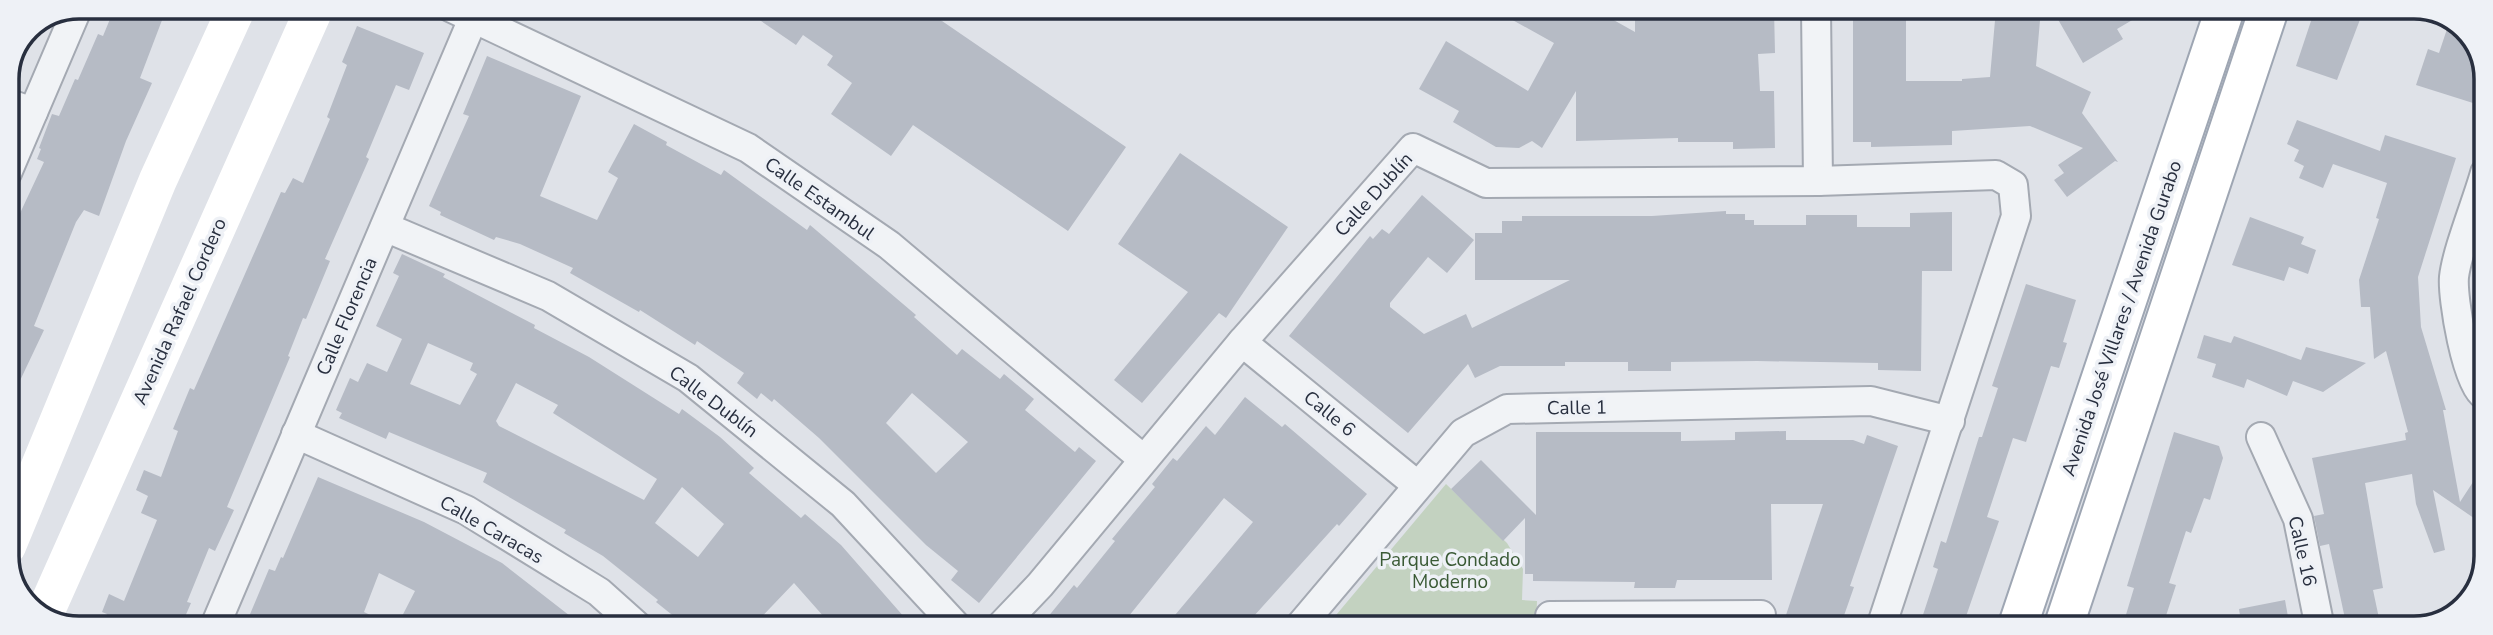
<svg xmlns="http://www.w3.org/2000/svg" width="2493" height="635" font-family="'Nunito Sans',sans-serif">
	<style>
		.green { fill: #c3d2c0 }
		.building { fill: #b6bbc5; fill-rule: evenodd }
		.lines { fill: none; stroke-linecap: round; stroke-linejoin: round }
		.minor-casing { stroke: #a4a9b2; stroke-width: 32 }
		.primary-casing { stroke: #9ea6b3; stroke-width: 42 }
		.minor { stroke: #f1f3f6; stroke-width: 28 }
		.secondary { stroke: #fff; stroke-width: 38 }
		.primary { stroke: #fff; stroke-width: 38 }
		.labels { text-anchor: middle; stroke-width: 7; stroke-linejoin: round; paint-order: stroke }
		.street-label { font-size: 19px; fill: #282f3f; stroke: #eef1f6 }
		.park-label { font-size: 19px; fill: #3a5a35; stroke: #eef1f6 }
		.rim { fill: none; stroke: #282f3f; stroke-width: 3.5 }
	</style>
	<rect width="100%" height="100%" fill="#dfe2e8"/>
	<path class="green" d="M1446,484L1507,543L1523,569L1522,600L1537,601L1536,627H1326Z"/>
	<g class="building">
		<path d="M115,7H167L140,78L152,83L126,141L99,216L84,210L76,222L34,326L44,330L7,408V241L44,162L37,159L41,149L39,148L52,114L59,116L75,79L78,80L98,34L103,36Z"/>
		<path d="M742,8H923L1126,147L1068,231L913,125L891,156L831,114L852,83L827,65L833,56L803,35L796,45Z"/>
		<path d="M1491,8L1594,9L1635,32V9H1774L1775,53L1758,54L1760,91H1774L1775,148L1733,149V142H1678V138L1576,141V91L1542,148L1532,141L1519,148L1496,147L1453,122L1459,111L1419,89L1446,41L1528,91L1554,43Z"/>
		<path d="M1853,9H1906V81H1962V79L1990,77L1996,9H2041L2036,66L2091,92L2082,113L2118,162L2115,161L2067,197L2054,180L2064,173L2058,165L2083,148L2030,126L1952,131V145L1871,147V142H1853Z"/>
		<path d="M2052,9H2151L2117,29L2123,39L2083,63Z"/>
		<path d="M2315,9H2364L2337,80L2296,66Z"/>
		<path d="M2450,20L2468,32L2484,69L2473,103L2416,85L2428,49L2439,53Z"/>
		<path d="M357,26L424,53L409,90L396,85L366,157L369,159L325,259L330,261L306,319L303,318L288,356L290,357L227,507L234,510L215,551L209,548L187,602L191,603L181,626H102L107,614L102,612L109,594L124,601L157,520L141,513L148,496L136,490L144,470L161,477L178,431L173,429L190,388L194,390L281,192L285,193L293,178L303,183L330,119L327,117L347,65L342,62Z"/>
		<path d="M487,56L581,96L540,196L597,220L618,178L608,172L634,124L667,142L666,145L721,175L724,170L807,230L810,225L916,315L914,317L957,355L962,349L1000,379L1004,374L1034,399L1025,410L1075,452L1079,447L1096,461L979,603L951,580L958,571L926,545L819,438L774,399L772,402L761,393L757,399L737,383L744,373L697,341L695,345L640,310L639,312L570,273L573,268L520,244L496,237L494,240L440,215L441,212L429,206L469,116L463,114ZM912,393L968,442L936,473L886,423Z"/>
		<path d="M2297,120L2380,151L2385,135L2456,158L2418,277L2421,327L2446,410H2443L2460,502L2484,465V525L2433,490L2445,550L2434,553L2416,504L2412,474L2365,483L2383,588L2373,590L2380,623L2357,628H2347L2329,544L2320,546L2314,516L2324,514L2312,458L2406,440L2405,433L2408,432L2386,351L2374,359L2370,307H2361L2359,280L2379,219L2376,218L2387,183L2333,164L2323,188L2299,178L2304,166L2294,161L2299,150L2287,144Z"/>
		<path d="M1180,153L1288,227L1226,318L1219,313L1142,403L1114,380L1188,292L1118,244Z"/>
		<path d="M1422,195L1474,240L1447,273L1428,257L1390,303V307L1424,334L1466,314L1472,328L1570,280H1475V233H1502V221H1522V216H1652L1726,211V214H1745V220H1754V225H1806V215H1857V227H1910V213L1952,212V271H1922L1921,371L1878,370V363L1757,361L1671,362V371H1628V362H1565V366H1500L1475,378L1468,364L1408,433L1289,336L1370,236L1373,239L1382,229L1389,234Z"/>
		<path d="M2250,217L2304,237L2301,244L2316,250L2308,274L2289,267L2284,281L2232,265Z"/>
		<path d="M402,254L445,274L443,277L535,325L534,328L589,357L679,414L682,409L720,437L754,468L749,473L801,518L805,514L841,545L912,626H832L794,583L753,626H686L656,602L658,600L603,556L564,533L566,530L483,482L487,473L389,432L386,439L339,418L342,413L336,410L350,378L358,382L367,363L387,372L402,339L376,326L399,276L393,273ZM428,343L473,363L470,370L477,374L460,405L410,384ZM516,383L558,405L553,413L657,479L644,500L499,426L496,421ZM682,487L724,524L698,557L655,523Z"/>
		<path d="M2026,284L2076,300L2063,342L2067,343L2059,368L2051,366L2026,442L2013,438L1987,517L1999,521L1962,628L1919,627L1938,569L1933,567L1941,541L1946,543L1979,437H1982L1998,388L1992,386Z"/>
		<path d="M2204,335L2231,343L2234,336L2301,360L2306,347L2366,363L2323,392L2293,381L2287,396L2247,379L2244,388L2212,377L2216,364L2197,358Z"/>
		<path d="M1245,397L1282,427L1285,424L1367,494L1339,526L1337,524L1244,627H1165L1253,522L1224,498L1120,627H1058L1047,618L1074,585L1077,588L1115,541L1112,539L1155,487L1152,484L1173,458L1177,461L1206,426L1215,435Z"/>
		<path d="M1786,431V440H1853L1864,444L1867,435L1898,446L1850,586L1854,587L1840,627H1782L1823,504H1771L1772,580H1677L1675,588H1634L1635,582L1533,581V574H1525V518L1503,541L1451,489L1481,460L1536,515V432H1681V441L1735,440V432Z"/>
		<path d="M2174,432L2219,446L2223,458L2210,500L2204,498L2191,533L2186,531L2169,583L2176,585L2162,628H2122L2134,588L2127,586Z"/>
		<path d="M318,477L424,522L502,563L583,626H490L474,615L468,626H397L415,591L379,573L364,612L393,626H245L269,569L275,571L281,557L283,558Z"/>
		<path d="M2285,600L2290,628H2242L2239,609Z"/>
	</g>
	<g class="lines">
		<defs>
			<g id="minor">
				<path d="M450,7L748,148L889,245L1143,459"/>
				<path d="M1816,9L1818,181"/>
				<path d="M7,103L33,112"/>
				<path d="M7,173L78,7"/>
				<path d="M385,227L548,296L688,378L843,504L957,627"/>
				<path d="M1242,342L1417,485"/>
				<path d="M2484,395C2467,385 2452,298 2454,277C2457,250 2477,202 2485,173"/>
				<path d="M296,434L466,510L599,592L637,626"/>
				<path d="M2261,437L2298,519L2320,628"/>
				<path d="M1550,616L1761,615"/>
				<path d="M215,626L478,7"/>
				<path d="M1000,627L1040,585L1242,342L1413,148L1486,183L1818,181L1996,175L2013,185L2016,216L1881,627"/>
				<path d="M1299,627L1463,433L1507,409L1871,401L1950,421"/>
			</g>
			<g id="primary">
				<path d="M2017,628L2225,9"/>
				<path d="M2063,628L2269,9"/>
			</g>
		</defs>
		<use href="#minor" class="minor-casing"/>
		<use href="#primary" class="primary-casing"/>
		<use href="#minor" class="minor"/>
		<g class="secondary">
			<path d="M7,546L158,180L237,7"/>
			<path d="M44,615L315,7"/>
		</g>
		<use href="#primary" class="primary"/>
	</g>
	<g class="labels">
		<g class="street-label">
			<text transform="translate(1373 194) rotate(-48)" y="7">Calle Dublín</text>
			<text transform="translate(820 198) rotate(35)" y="7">Calle Estambul</text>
			<text transform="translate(179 311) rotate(-66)" y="7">Avenida Rafael Cordero</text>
			<text transform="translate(346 316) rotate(-67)" y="7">Calle Florencia</text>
			<text transform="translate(2121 318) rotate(-71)" y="7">Avenida José Villares / Avenida Gurabo</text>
			<text transform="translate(714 401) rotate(37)" y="7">Calle Dublín</text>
			<text transform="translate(1577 407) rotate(-1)" y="7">Calle 1</text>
			<text transform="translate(1330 413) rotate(39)" y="7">Calle 6</text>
			<text transform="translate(492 529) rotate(30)" y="7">Calle Caracas</text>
			<text transform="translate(2303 551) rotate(77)" y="7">Calle 16</text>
		</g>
		<g class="park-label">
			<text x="1450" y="566">Parque Condado<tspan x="1450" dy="22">Moderno</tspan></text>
		</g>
	</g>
	<path d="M0 0H2493V635H0ZM79 19H2414A60 60 0 0 1 2474 79V556A60 60 0 0 1 2414 616H79A60 60 0 0 1 19 556V79A60 60 0 0 1 79 19Z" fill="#eef1f6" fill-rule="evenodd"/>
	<path class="rim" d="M79 19H2414A60 60 0 0 1 2474 79V556A60 60 0 0 1 2414 616H79A60 60 0 0 1 19 556V79A60 60 0 0 1 79 19Z"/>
</svg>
